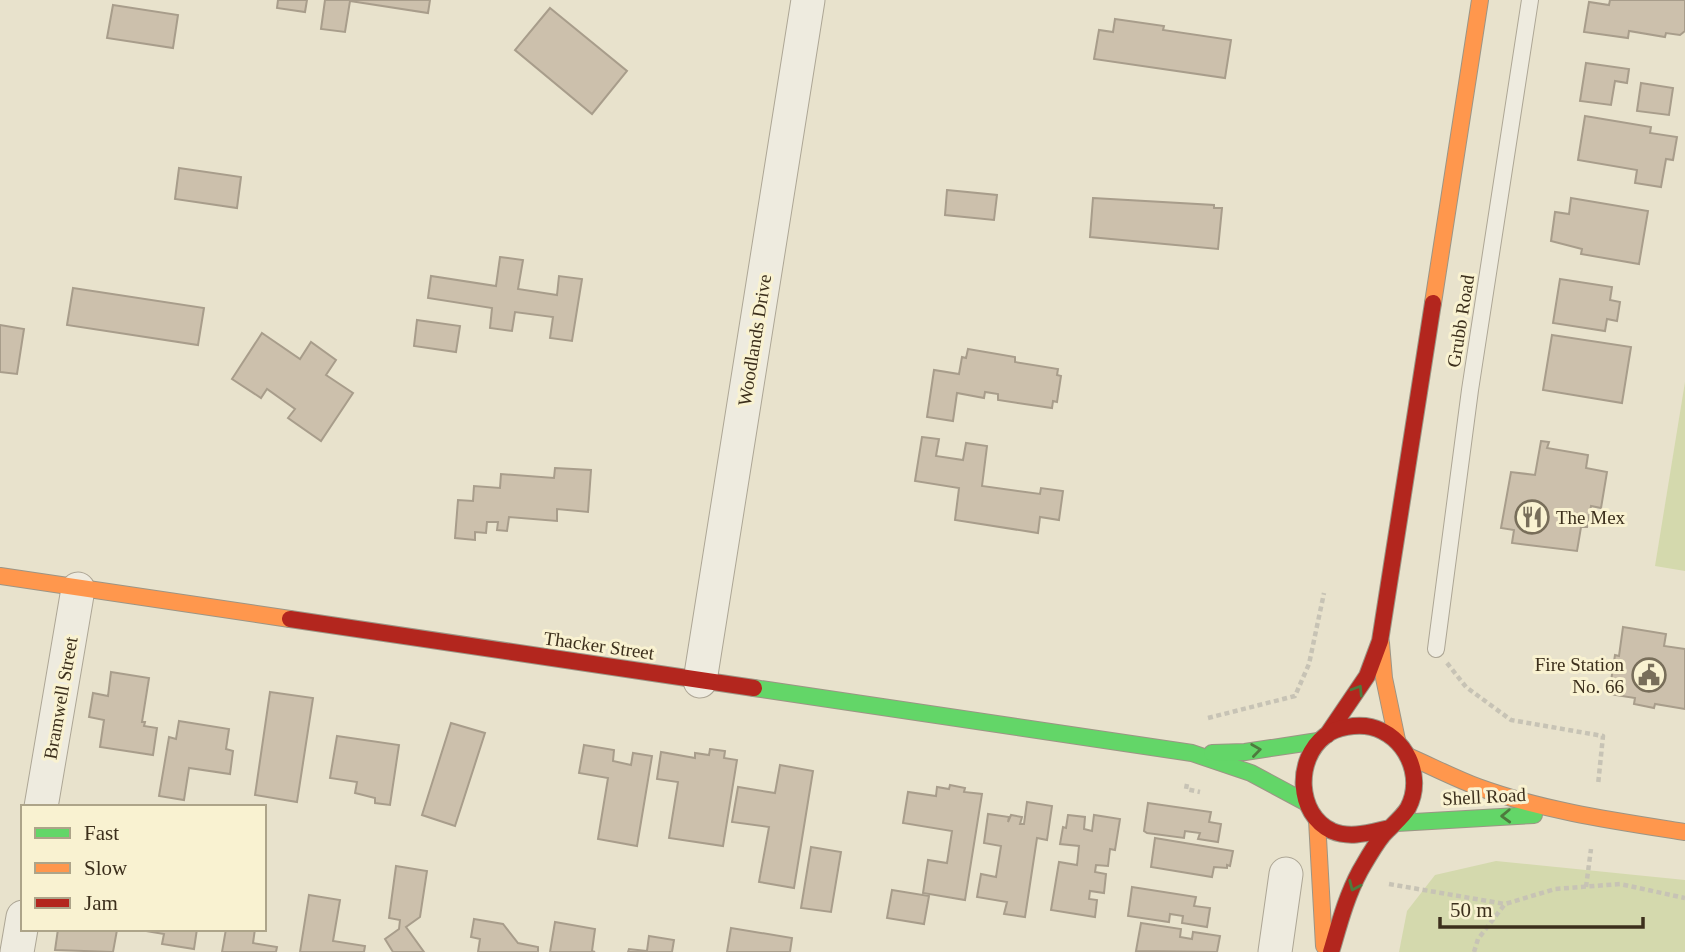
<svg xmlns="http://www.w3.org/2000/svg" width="1685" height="952" font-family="Georgia,serif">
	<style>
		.green { fill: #d4d9ad }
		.building { fill: #ccc0ac; stroke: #a89d8b; stroke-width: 2 }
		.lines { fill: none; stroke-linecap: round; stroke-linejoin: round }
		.lane-casing { stroke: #ada695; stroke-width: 18 }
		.street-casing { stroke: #ada695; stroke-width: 35 }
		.fast-casing { stroke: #9c9585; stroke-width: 18 }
		.slow-casing { stroke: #9c9585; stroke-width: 18 }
		.jam-casing { stroke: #9c9585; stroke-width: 18 }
		.path { stroke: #c7c3b5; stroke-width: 4.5; stroke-dasharray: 5 3.5; stroke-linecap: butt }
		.lane { stroke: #eeebdf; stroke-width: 16 }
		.street { stroke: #eeebdf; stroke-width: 33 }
		.fast { stroke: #63d668; stroke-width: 16 }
		.slow { stroke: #ff974d; stroke-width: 16 }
		.jam { stroke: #b3261e; stroke-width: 16 }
		.oneway { stroke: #4e7a3e }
		.labels { text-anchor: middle; stroke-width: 6; stroke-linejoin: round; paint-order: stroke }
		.street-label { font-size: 19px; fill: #3c2f1c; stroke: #f9f2d1 }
		.poi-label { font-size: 19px; fill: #3c2f1c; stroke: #f9f2d1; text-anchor: start }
	</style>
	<rect width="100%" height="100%" fill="#e8e2cc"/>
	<g class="green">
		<path d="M1685,382V571L1655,566Z"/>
		<path d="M1496,861L1685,880V952H1399L1407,911L1435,875Z"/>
	</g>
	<g class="building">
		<path d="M278,0H307L305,12L277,8Z"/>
		<path d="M325,0H430L428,13L350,1L345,32L321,29Z"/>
		<path d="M1610,0H1685V31L1680,35L1666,33L1665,37L1629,31L1628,38L1584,32L1589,2L1609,5Z"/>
		<path d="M113,5L178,15L173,48L107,38Z"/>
		<path d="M550,8L627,71L592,114L515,50Z"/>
		<path d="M1115,19L1164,26L1163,30L1231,40L1225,78L1094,59L1099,30L1113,32Z"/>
		<path d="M1586,63L1629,69L1627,83L1615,81L1611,105L1580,101Z"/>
		<path d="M1641,83L1673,88L1669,115L1637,111Z"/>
		<path d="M1585,116L1651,127L1650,133L1677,137L1673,160L1666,159L1661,187L1635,183L1637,170L1578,160Z"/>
		<path d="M179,168L241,177L237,208L175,199Z"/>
		<path d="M947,190L997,195L994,220L945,215Z"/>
		<path d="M1093,198L1214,205V208H1222L1218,249L1090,237Z"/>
		<path d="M1571,198L1648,211L1639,264L1581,254L1582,249L1551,241L1555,212L1569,214Z"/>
		<path d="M500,257L523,260L518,289L557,295L559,276L582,279L572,341L550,338L553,317L515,312L512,331L490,328L492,308L428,298L431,276L496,286Z"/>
		<path d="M1560,279L1612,287L1610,300L1620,302L1617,321L1607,319L1605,331L1553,323Z"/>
		<path d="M73,288L204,308L198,345L67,325Z"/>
		<path d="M417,320L460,326L456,352L414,346Z"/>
		<path d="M0,325L24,329L17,374L0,372Z"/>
		<path d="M262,333L300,359L311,342L336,360L326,375L353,393L321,441L288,418L295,409L267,389L261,398L232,379Z"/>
		<path d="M1552,335L1631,347L1622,403L1543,390Z"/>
		<path d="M968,349L1015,357V362L1058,369L1057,375L1061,376L1057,402L1053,401L1052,408L998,400V394L985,392L984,398L957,393L953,421L927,417L934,370L959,374L962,357L966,358Z"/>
		<path d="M922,437L939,439L936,456L963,460L966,443L987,446L982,486L1040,494L1041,488L1063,491L1059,520L1040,517L1038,533L955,520L959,488L915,481Z"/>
		<path d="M1541,441L1549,442L1547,448L1588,455L1586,468L1607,472L1601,508L1591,506L1587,527H1581L1577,551L1512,543L1514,530L1501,528L1511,472L1535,475Z"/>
		<path d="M555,468L591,470L588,512L557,509V521L509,517L507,531L497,530L498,522H487L486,533L475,532V540L455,538L458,500L473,501L474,486L500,488L501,474L554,478Z"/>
		<path d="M1623,627L1666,634L1664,646L1685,649V709L1655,704L1654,708L1634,704L1635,698L1609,694L1615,655L1619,656Z"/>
		<path d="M111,672L149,678L142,722H145L144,726L157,728L153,755L100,747L104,720L89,717L93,693L108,696Z"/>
		<path d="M270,692L313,698L297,802L255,795Z"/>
		<path d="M179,721L229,729L226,749L233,751L230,774L189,768L184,800L159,796L169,737L176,739Z"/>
		<path d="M451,723L485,733L455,826L422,815Z"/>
		<path d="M337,736L399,745L390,805L375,803V798L355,793L357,782L330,778Z"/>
		<path d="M584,745L614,750L613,761L631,765L633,753L652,756L637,846L598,839L608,778L579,773Z"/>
		<path d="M710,749L725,751L724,758L737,760L723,846L669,838L678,782L657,779L661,752L695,758V753L709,755Z"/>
		<path d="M780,765L813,771L794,888L759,882L769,827L732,822L738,787L775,793Z"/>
		<path d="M950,785L965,788L964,792L982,794L965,900L923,893L928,860L947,863L952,831L903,823L908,792L936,796L937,787L949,789Z"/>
		<path d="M1027,802L1052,806L1047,840L1037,838L1025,917L1004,914L1007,902L977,897L981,874L996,877L1001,846L984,843L988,814L1009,817L1008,822L1011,815L1022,817L1020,824H1024Z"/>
		<path d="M1148,803L1211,812L1209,822L1221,824L1218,842L1198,839L1200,833L1185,831L1184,838L1147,833L1144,831Z"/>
		<path d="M1068,815L1085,817L1084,829L1092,831L1094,815L1120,819L1115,850L1110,849L1108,866L1096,865L1095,872L1106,874L1104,893L1090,891L1089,899L1097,900L1095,917L1051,910L1059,862L1077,865L1079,846L1060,844L1063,827L1066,828Z"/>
		<path d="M1155,838L1233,851L1230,866L1227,865V868L1214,867L1212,877L1151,867Z"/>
		<path d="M811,847L841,852L831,912L801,908Z"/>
		<path d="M396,866L427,871L420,917L406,927L424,952H393L385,939L399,929L400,920L389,918Z"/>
		<path d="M1132,887L1196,897L1194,906L1210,908L1207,927L1182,923L1183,916L1170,914L1169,922L1128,916Z"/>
		<path d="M892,890L929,896L924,924L887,918Z"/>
		<path d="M309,895L340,900L333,941L365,946L364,952H300Z"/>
		<path d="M474,919L503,924L518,943L538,947V952H478L480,939L471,937Z"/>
		<path d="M555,922L595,929L592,951L595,952H550Z"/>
		<path d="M1141,923L1181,929L1180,937L1192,939L1193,932L1220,936L1217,952L1136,951Z"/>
		<path d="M731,928L792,938L790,952H727Z"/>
		<path d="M58,929L117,930L113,952L55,950Z"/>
		<path d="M147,929H197L194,949L162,944L164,934L146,931Z"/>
		<path d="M226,929H255L253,943L277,947L276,952H222Z"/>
		<path d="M649,936L674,940L672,952H628L629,949L647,951Z"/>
	</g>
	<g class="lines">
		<defs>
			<path id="lane" d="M1436,649L1470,390L1530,0"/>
			<g id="street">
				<path d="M700,681L808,0"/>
				<path d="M41,807L78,589"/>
				<path d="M17,952L23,917"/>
				<path d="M1275,952L1286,874"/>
			</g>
			<g id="fast">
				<path d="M754,688L1192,753L1251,773L1305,802"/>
				<path d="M1212,753L1245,752L1318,741"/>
				<path d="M1397,823L1534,815"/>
			</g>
			<g id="slow">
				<path d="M1433,303L1480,0"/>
				<path d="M0,576L290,619"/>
				<path d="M1381,643L1384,678L1397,740"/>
				<path d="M1408,756C1431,766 1454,778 1478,787C1544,811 1615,821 1685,832"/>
				<path d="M1317,820L1324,946"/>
			</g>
			<g id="jam">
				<path d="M290,619L754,688"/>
				<path d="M1327,735L1367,676L1380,641L1433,303"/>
				<path d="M1331,952C1339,925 1346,897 1360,871C1367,859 1374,846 1383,835C1391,826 1402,818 1408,808C1425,776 1405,735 1371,727C1357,724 1336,727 1325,736C1295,759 1296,814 1332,831C1351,839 1371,832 1390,828"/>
			</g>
		</defs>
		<use href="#lane" class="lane-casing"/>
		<use href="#street" class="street-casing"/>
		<use href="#fast" class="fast-casing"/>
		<use href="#slow" class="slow-casing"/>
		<use href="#jam" class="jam-casing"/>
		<g class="path">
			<path d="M1447,663L1466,687L1511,720L1603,736L1598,785"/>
			<path d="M1208,718L1295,696L1309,664L1324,593"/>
			<path d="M1187,784L1186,789L1200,792"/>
			<path d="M1389,884L1505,904"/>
			<path d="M1586,887L1591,849"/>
			<path d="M1474,952L1478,939L1505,904L1555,889L1620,884L1685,898"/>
		</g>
		<use href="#lane" class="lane"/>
		<use href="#street" class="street"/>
		<use href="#fast" class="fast"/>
		<use href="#slow" class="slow"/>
		<use href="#jam" class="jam"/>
	</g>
	<defs><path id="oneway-chevron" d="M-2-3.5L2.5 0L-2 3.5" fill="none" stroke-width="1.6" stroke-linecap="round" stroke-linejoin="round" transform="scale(1.75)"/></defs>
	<g class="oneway">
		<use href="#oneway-chevron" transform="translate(1358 690) rotate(-58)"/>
		<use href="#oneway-chevron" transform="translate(1256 750) rotate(-8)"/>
		<use href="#oneway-chevron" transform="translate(1506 816) rotate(178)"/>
		<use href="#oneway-chevron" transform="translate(1354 886) rotate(113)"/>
	</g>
	<defs>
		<symbol id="restaurant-ring" viewBox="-11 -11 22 22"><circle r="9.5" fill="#f9f2d1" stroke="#786e5a" stroke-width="1.5"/><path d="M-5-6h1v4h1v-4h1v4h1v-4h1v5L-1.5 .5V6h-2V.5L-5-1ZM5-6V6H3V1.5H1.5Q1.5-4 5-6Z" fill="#786e5a"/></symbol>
		<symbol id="civic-ring" viewBox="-11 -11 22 22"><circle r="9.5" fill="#f9f2d1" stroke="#786e5a" stroke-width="1.5"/><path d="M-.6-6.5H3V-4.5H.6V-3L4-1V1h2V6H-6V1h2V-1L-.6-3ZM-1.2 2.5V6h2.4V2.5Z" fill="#786e5a"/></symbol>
	</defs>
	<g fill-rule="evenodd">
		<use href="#restaurant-ring" x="1513" y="498" width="38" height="38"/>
		<use href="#civic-ring" x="1630" y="656" width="38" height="38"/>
	</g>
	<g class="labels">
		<g class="street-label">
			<text transform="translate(1460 321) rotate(-81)" y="7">Grubb Road</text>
			<text transform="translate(754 340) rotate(-81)" y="7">Woodlands Drive</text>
			<text transform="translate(599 645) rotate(8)" y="7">Thacker Street</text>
			<text transform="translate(60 698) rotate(-80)" y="7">Bramwell Street</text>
			<text transform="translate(1484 796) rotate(-3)" y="7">Shell Road</text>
		</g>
		<g class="poi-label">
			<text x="1556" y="524">The Mex</text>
			<text x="1624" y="671" text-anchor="end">Fire Station<tspan x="1624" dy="22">No. 66</tspan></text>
		</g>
	</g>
	<rect x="21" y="805" width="245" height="126" fill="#f9f2d1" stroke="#ada489" stroke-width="2"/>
	<rect x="35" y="828" width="35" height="10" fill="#63d668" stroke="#ada489" stroke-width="2"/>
	<text x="84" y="840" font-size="21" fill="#3c2f1c">Fast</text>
	<rect x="35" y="863" width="35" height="10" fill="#ff974d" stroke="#ada489" stroke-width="2"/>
	<text x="84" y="875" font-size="21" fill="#3c2f1c">Slow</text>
	<rect x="35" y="898" width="35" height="10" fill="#b3261e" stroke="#ada489" stroke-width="2"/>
	<text x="84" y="910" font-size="21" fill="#3c2f1c">Jam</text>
	<path d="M1440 917v10h203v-10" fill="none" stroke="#3c2f1c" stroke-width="3.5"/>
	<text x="1450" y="917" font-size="21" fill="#3c2f1c" stroke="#f9f2d1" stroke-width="5" paint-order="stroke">50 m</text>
</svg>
